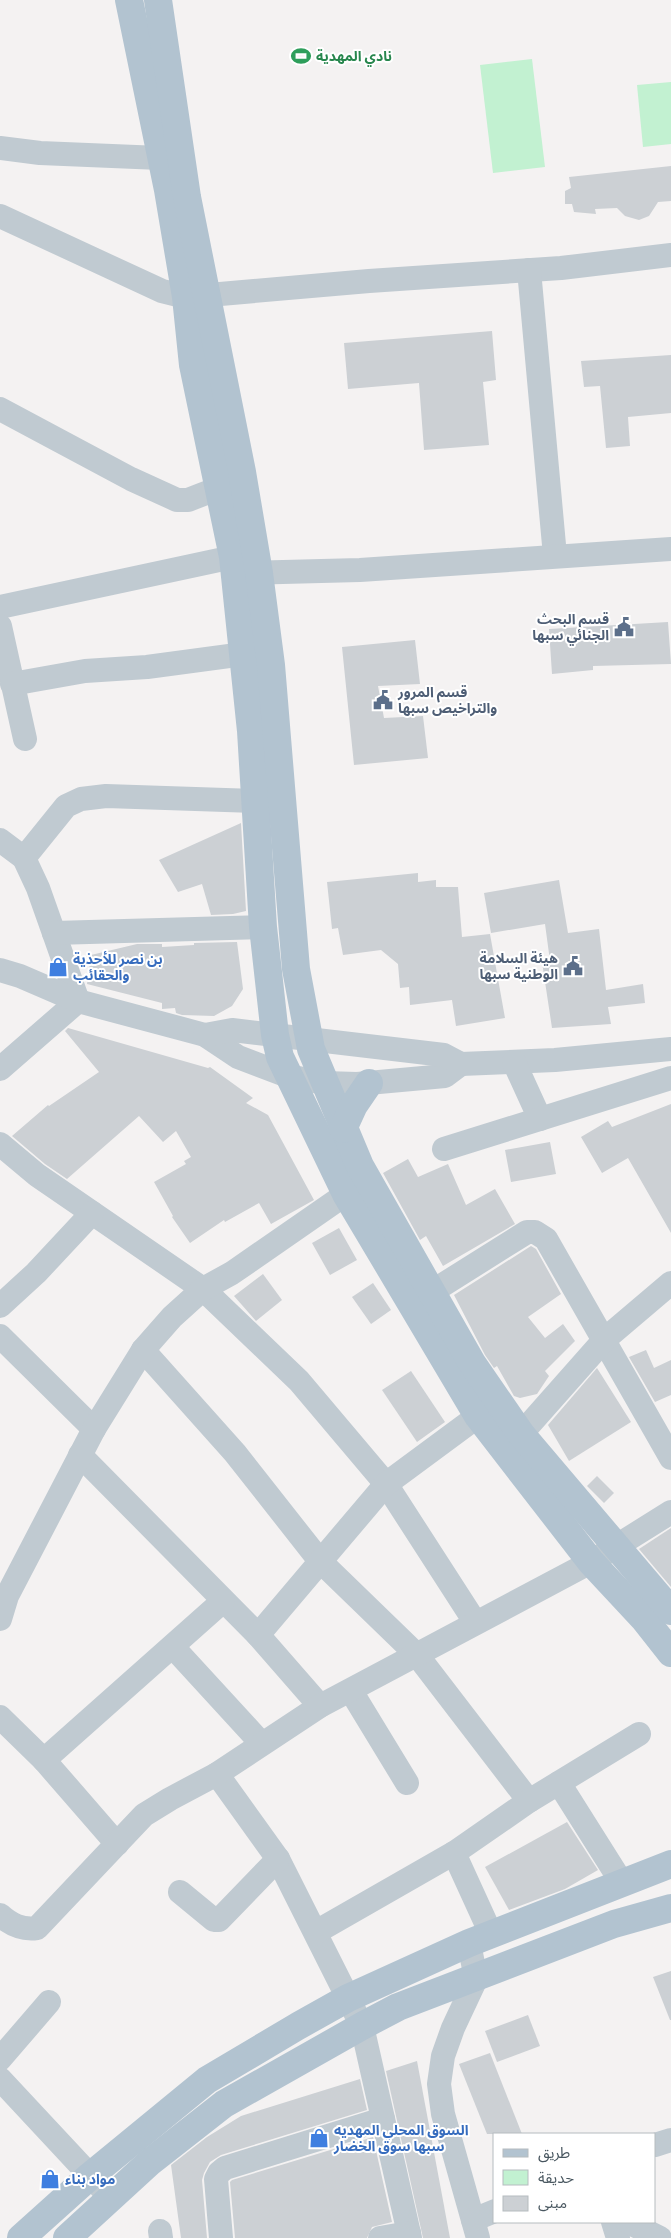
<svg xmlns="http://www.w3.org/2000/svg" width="671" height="2238" font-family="'Fira Sans Condensed','Noto Sans Arabic',sans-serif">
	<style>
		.green { fill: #c2f1d1 }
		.building { fill: #ccd0d4 }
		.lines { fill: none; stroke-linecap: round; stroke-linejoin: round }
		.minor { stroke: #c0cad1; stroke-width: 24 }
		.major { stroke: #b2c3d0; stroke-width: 28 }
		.labels { text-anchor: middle; stroke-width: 4; stroke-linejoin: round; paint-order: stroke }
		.leisure-label { font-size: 14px; font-weight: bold; fill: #27864d; stroke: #fff; text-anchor: start }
		.service-label { font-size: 14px; font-weight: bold; fill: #4e5e75; stroke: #fff; text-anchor: end }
		.shop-label { font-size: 14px; font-weight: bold; fill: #366cbe; stroke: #fff; text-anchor: start }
	</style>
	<rect width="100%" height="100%" fill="#f4f2f2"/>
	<g class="green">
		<path d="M532,59L545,167L493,173L480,65Z"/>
		<path d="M671,82V144L643,147L637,85Z"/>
	</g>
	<g class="building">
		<path d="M671,166V201L658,202L649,216L639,220L625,216L617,208L595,209L596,214L574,212L572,204H565V191L571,188L569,177Z"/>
		<path d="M492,331L496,380L483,382L489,445L424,450L419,383L348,389L344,343Z"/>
		<path d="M671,355V413L628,417L630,446L606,448L600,386L584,387L581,361Z"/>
		<path d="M668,622L671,664L593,666V670L552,674L549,629Z"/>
		<path d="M415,640L420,684L378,686L384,718L423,716L428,758L354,765L342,647Z"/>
		<path d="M241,823L246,911L233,914L211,915L202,884L178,892L159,860Z"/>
		<path d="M418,873V882L436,880V887H458L462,937L490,934L505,1018L456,1026L452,1000L410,1005L409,987L400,988L398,964L381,950L343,955L338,928L332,929L327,882Z"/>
		<path d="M559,880L568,933L599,929L606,990L643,984L645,1003L608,1007L611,1024L552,1028L542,962L550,961L545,924L491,933L484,893Z"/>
		<path d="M237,942L243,989L232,1006L214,1016L182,1015L176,1013L175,1008L162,1009V1003L87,984L91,955L137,944H162V947L194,945V943Z"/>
		<path d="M68,1028L208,1068L210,1067L253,1098L246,1103L268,1115L314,1200L271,1224L259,1203L225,1222L224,1220L190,1243L172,1217L173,1216L154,1182L186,1164L184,1161L191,1157L176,1131L163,1142L139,1116L67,1179L45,1164L12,1136L48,1105L49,1106L99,1072L65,1031Z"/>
		<path d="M671,1104V1233L628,1158L602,1173L581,1137L608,1121L612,1127Z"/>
		<path d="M550,1142L556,1174L511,1182L505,1150Z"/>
		<path d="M408,1159L418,1177L448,1164L466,1205L495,1189L515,1224L443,1266L426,1236L420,1240L383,1173Z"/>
		<path d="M339,1228L357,1260L330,1275L312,1243Z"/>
		<path d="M531,1246L536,1249L561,1294L528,1317L545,1338L563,1324L575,1341L545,1371L549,1376L537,1394L520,1398L514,1396L497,1366L494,1368L485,1355L454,1295Z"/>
		<path d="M263,1274L282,1300L256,1321L234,1296Z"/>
		<path d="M373,1283L391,1310L371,1324L352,1297Z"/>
		<path d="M646,1350L654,1368L671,1360V1395L655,1402L629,1357Z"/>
		<path d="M597,1368L631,1422L569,1461L548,1425Z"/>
		<path d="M411,1371L445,1422L417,1442L382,1390Z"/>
		<path d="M597,1476L614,1493L604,1503L587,1486Z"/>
		<path d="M671,1528V1587L639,1549Z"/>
		<path d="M567,1822L598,1870L565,1889L509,1910L485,1867Z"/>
		<path d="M671,1971V2020H670L653,1977Z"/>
		<path d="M528,2015L540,2046L497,2062L485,2031Z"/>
		<path d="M490,2053L522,2134H487L459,2064Z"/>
		<path d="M417,2061L450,2238H423L386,2071Z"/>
		<path d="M360,2079L367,2110L221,2155L210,2162L204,2173L202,2180L207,2238H181L171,2165L207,2137L241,2116Z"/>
		<path d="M373,2137L392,2222L372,2227L367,2238H235L230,2182L232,2180Z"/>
	</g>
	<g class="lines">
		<g class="minor">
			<path d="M0,148L40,153L160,158"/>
			<path d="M0,216L162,291L186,297L369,281L561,268L671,255"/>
			<path d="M529,270L555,556"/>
			<path d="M0,409L131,479L177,500H188L219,488"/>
			<path d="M241,573L360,570L671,549"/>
			<path d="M0,607L233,557"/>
			<path d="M0,626L25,739"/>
			<path d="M12,684L85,671L147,667L244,654"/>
			<path d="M0,840L24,858L38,888L78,1001L0,1069"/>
			<path d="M24,858L66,806L81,799L106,796L255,801"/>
			<path d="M54,933L263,927"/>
			<path d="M0,970L20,976L78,1001L205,1035L238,1057L288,1076L324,1083L357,1084L445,1076L461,1064"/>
			<path d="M205,1035L232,1030L444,1055L461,1064L555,1060L671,1049"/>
			<path d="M514,1062L540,1119"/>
			<path d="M0,1144L37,1175L203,1289L299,1381L386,1484L475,1622"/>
			<path d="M444,1149L671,1078"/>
			<path d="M433,1291L527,1232H535L546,1239L671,1458"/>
			<path d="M0,1306L36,1273L92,1213"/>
			<path d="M0,1336L94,1429"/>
			<path d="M143,1350L235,1453L320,1561L417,1655L529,1801"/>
			<path d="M521,1434L605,1339L671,1283"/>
			<path d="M80,1455L258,1635L320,1706"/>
			<path d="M0,1619L7,1596L94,1429L143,1350L172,1317L203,1289L232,1273L346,1194"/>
			<path d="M258,1635L386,1484L478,1416"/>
			<path d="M173,1647L261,1743"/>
			<path d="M351,1691L407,1783"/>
			<path d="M0,1717L44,1760L117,1844"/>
			<path d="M44,1760L223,1601"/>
			<path d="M217,1774L278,1859L362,2026L410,2238"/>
			<path d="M559,1783L622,1883"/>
			<path d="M454,1853L491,1934"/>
			<path d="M180,1892L214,1920H219L278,1859"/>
			<path d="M0,1915C11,1925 22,1930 37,1928L144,1815L170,1799L217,1774L320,1706L591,1562L671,1512"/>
			<path d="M316,1932L454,1853L529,1801L639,1734"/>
			<path d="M469,1943L476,1979L453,2028L443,2056L439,2084L443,2114L478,2238"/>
			<path d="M0,2059L49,2002"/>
			<path d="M0,2079L111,2198"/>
			<path d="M655,2145L671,2140"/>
			<path d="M473,2220L495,2211"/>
			<path d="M613,2222L618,2238"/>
			<path d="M628,2222L660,2238"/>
			<path d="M160,2231L161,2238"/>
			<path d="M221,2238L216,2179L219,2173L225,2168L383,2119"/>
			<path d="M380,2238L409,2233"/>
		</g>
		<g class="major">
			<path d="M129,0L168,190L186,297L193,365L233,557L251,731L263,927L275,1035L280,1057L346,1194L478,1416L591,1562L645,1620L671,1653"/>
			<path d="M158,0L187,197L242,472L259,573L271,665L296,969L311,1049L360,1166L472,1363L521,1434L671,1611"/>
			<path d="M343,1129L354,1105L369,1083"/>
			<path d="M21,2238L90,2176L207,2080L298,2026L348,1998L469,1943L671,1864"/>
			<path d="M67,2238L150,2162L224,2104L362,2026L398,2007L614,1924L671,1908"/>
		</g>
	</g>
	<defs>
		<symbol id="stadium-bare" viewBox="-9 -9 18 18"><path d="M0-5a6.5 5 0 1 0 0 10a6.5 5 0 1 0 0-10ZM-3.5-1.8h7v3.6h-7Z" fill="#2e9e5b" stroke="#fff" stroke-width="2.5" paint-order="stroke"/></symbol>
		<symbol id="civic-bare" viewBox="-9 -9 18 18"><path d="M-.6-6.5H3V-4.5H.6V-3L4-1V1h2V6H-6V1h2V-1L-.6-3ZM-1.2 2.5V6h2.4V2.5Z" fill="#5c6f8a" stroke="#fff" stroke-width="2.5" paint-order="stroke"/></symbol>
		<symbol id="shop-bare" viewBox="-9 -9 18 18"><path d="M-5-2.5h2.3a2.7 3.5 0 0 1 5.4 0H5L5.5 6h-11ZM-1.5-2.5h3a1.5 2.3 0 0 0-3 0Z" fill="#3f7fe0" stroke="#fff" stroke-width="2.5" paint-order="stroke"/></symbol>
	</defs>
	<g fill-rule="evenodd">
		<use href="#stadium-bare" x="287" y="42" width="28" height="28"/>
		<use href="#civic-bare" x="610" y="613" width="28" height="28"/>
		<use href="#civic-bare" x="369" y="686" width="28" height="28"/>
		<use href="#civic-bare" x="559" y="952" width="28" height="28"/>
		<use href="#shop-bare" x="44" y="953" width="28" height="28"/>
		<use href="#shop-bare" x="305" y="2124" width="28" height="28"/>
		<use href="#shop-bare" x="36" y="2165" width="28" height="28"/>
	</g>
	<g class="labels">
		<g class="leisure-label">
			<text x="316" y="61">نادي المهدية</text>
		</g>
		<g class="service-label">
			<text x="609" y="624">قسم البحث<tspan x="609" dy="16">الجنائي سبها</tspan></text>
			<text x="398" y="697" text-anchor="start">قسم المرور<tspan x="398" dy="16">والتراخيص سبها</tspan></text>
			<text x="558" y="963">هيئة السلامة<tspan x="558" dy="16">الوطنية سبها</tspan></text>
		</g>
		<g class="shop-label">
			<text x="73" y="964">بن نصر للأحذية<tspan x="73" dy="16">والحقائب</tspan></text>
			<text x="334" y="2135">السوق المحلي المهديه<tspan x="334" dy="16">سبها سوق الخضار</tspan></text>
			<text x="65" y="2184">مواد بناء</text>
		</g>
	</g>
	<rect x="493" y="2133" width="162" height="90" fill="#ffffff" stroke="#b6bcbf"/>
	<rect x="503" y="2149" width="25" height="8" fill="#b2c3d0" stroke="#b6bcbf"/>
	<text x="538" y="2158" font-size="15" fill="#495760">طريق</text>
	<rect x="503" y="2170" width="25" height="15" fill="#c2f1d1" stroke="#b6bcbf"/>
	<text x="538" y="2183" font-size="15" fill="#495760">حديقة</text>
	<rect x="503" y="2196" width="25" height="15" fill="#ccd0d4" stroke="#b6bcbf"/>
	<text x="538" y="2208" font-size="15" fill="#495760">مبنى</text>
</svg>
